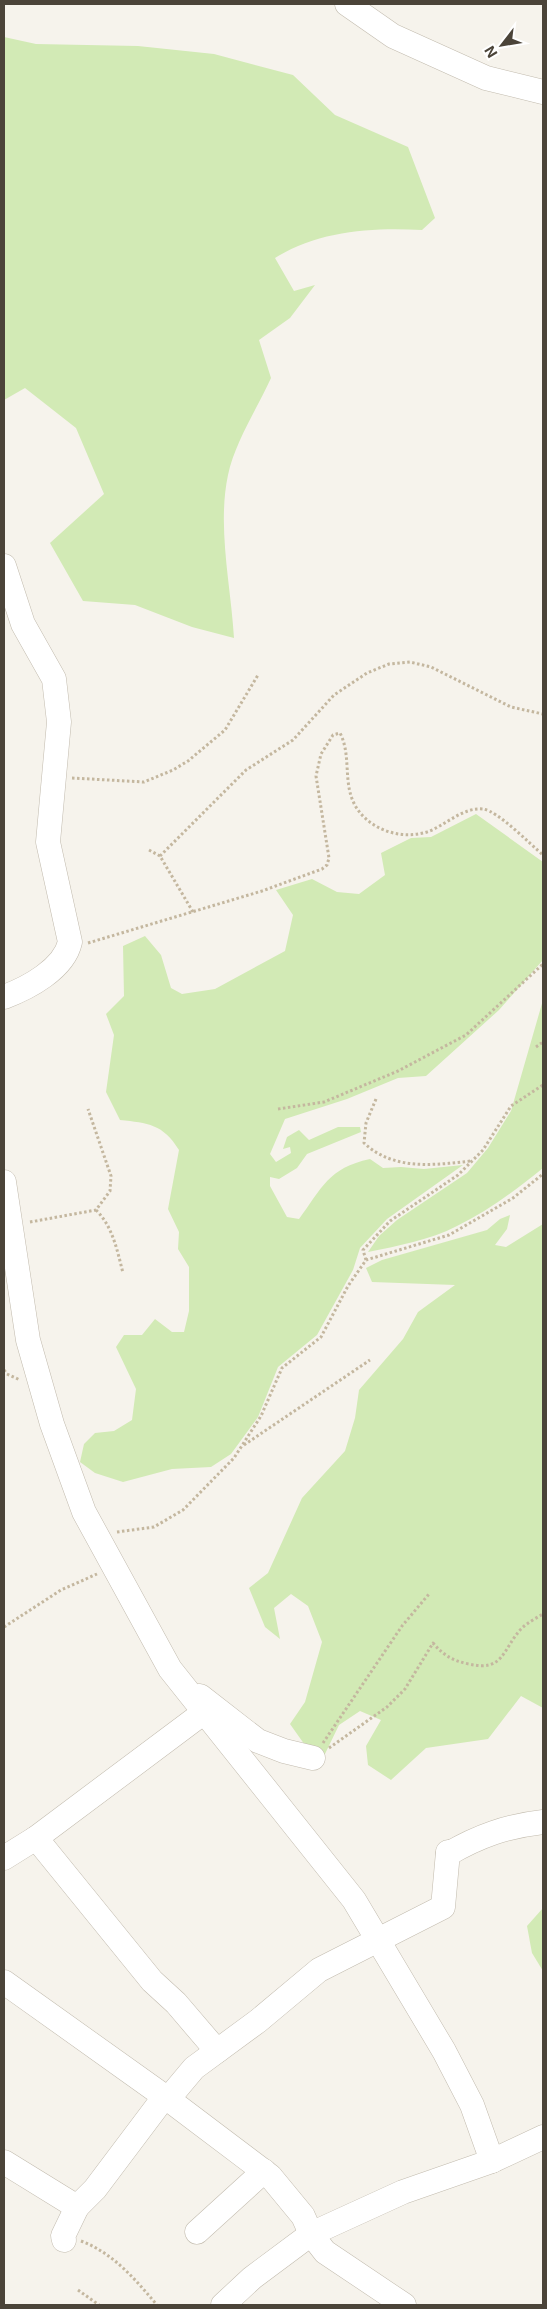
<svg xmlns="http://www.w3.org/2000/svg" width="547" height="2309" font-family="Inter,sans-serif">
	<style>
		.green { fill: #d2eab5 }
		.lines { fill: none; stroke-linecap: round; stroke-linejoin: round }
		.minor-casing { stroke: #c2bbae; stroke-width: 25 }
		.path { stroke: #c4b79f; stroke-width: 3; stroke-dasharray: 2.5 2.5; stroke-linecap: butt }
		.minor { stroke: #fff; stroke-width: 24 }
	</style>
	<rect width="100%" height="100%" fill="#f6f3ec"/>
	<g class="green">
		<path d="M4,37L36,44L138,46L214,54L293,75L335,115L408,147L435,218L422,230C373,227 317,231 275,258L294,291L315,285L290,318L259,340L271,378C257,409 235,442 228,475C217,527 231,586 234,638L192,627L135,605L83,601L50,543L104,494L76,428L25,388L4,400Z"/>
		<path d="M476,814L543,862V960L499,1010L426,1076L398,1078L347,1099L285,1119L270,1154L276,1162L291,1153L290,1147L283,1149L287,1137L299,1130L309,1140L338,1127H360L361,1132L307,1154L297,1168L279,1179L270,1177V1186L287,1217L299,1219C322,1188 328,1168 370,1159L383,1168L401,1167L424,1169L463,1165L387,1219L360,1248L353,1270L317,1335L278,1367L258,1417L231,1454L211,1467L172,1469L123,1482L95,1473L80,1462L84,1444L95,1433L114,1431L132,1420L136,1389L116,1347L124,1335H142L155,1319L172,1332H184L189,1311V1267L178,1249L179,1232L168,1209L179,1150C163,1124 148,1123 120,1120L106,1092L114,1035L106,1014L124,996L123,946L145,936L161,955L171,988L182,994L215,989L285,951L293,915L276,890L312,879L337,892L359,894L385,875L381,853L411,838L431,837Z"/>
		<path d="M543,1000V1168C516,1190 488,1211 457,1226C430,1240 397,1246 368,1252L379,1236L397,1220L467,1173L488,1148L511,1111Z"/>
		<path d="M510,1215L507,1229L495,1245L506,1247L543,1224V1708L521,1696L488,1739L426,1748L391,1780L368,1765L366,1746L381,1720L360,1711L339,1725L323,1758L307,1748L290,1724L305,1702L322,1642L308,1606L291,1594L274,1608L280,1639L265,1627L249,1588L268,1573L302,1498L345,1451L355,1418L359,1390L403,1339L418,1312L455,1285L372,1282L366,1268L382,1260L487,1230L500,1219Z"/>
		<path d="M543,1908V1971L532,1953L527,1926Z"/>
	</g>
	<g class="lines">
		<defs>
			<g id="minor">
				<path d="M347,4L393,36L486,78L543,92"/>
				<path d="M4,566L23,624L54,679L59,722L48,842L70,942C64,969 28,988 4,997"/>
				<path d="M4,1182L28,1340L52,1424L84,1512L170,1669L354,1900L444,2051L472,2105L492,2161"/>
				<path d="M200,1696L258,1741L284,1751L313,1758"/>
				<path d="M36,1838L152,1981L176,2003L217,2051"/>
				<path d="M448,1854C479,1836 507,1826 543,1822"/>
				<path d="M4,1858L36,1838L203,1713"/>
				<path d="M4,1982L168,2099L270,2176L303,2216L311,2234L325,2252L404,2305"/>
				<path d="M168,2099L194,2068L258,2021L319,1970L443,1907L448,1852"/>
				<path d="M4,2162L77,2207L95,2189L165,2096"/>
				<path d="M197,2232L264,2171"/>
				<path d="M64,2240L63,2236L77,2207"/>
				<path d="M223,2305L252,2278L311,2234L403,2192L492,2161L543,2137"/>
			</g>
		</defs>
		<use href="#minor" class="minor-casing"/>
		<g class="path">
			<path d="M72,778L144,782L173,770L188,761L225,730L258,675"/>
			<path d="M149,850L160,856L193,912"/>
			<path d="M160,856L246,770L293,740L334,695L367,673L389,664L410,662L431,667L511,707L543,714"/>
			<path d="M88,943L262,891L322,869L327,865L329,858L316,776L321,754L333,735L340,733C352,756 342,784 356,807C370,830 401,840 427,832C445,826 462,807 483,809C498,811 530,844 543,855"/>
			<path d="M536,1047L543,1042"/>
			<path d="M376,1099L366,1123L364,1143C394,1171 434,1165 471,1161"/>
			<path d="M278,1109L324,1102L398,1071L466,1035L543,964"/>
			<path d="M96,1210C113,1227 117,1250 123,1273"/>
			<path d="M30,1222L96,1210L110,1191L111,1176L88,1109"/>
			<path d="M366,1260L363,1250L390,1221L458,1175L483,1150L511,1106L543,1085"/>
			<path d="M4,1370L7,1374L20,1380"/>
			<path d="M244,1445L370,1360"/>
			<path d="M117,1532L154,1527L183,1510L234,1458L261,1416L282,1368L321,1337L348,1286L366,1260L449,1235L513,1198L543,1174"/>
			<path d="M4,1627L61,1590L97,1574"/>
			<path d="M323,1743L402,1626L429,1594"/>
			<path d="M329,1748L387,1707L405,1689L433,1643C443,1655 453,1661 469,1664C504,1672 502,1650 521,1629C527,1623 536,1618 543,1614"/>
			<path d="M81,2241C113,2253 135,2279 157,2305"/>
			<path d="M78,2290L99,2305"/>
		</g>
		<use href="#minor" class="minor"/>
	</g>
	<rect width="547" height="2309" fill="none" stroke="#4b4439" stroke-width="10"/>
	<g transform="translate(502 45) rotate(239)" stroke="#ffffff" stroke-width="4" paint-order="stroke">
	<path d="M0-4L9 19L0 12L-9 19Z" fill="#4b4439"/>
	<text y="-8" font-size="14" font-weight="bold" text-anchor="middle" fill="#4b4439">N</text>
	</g>
</svg>
